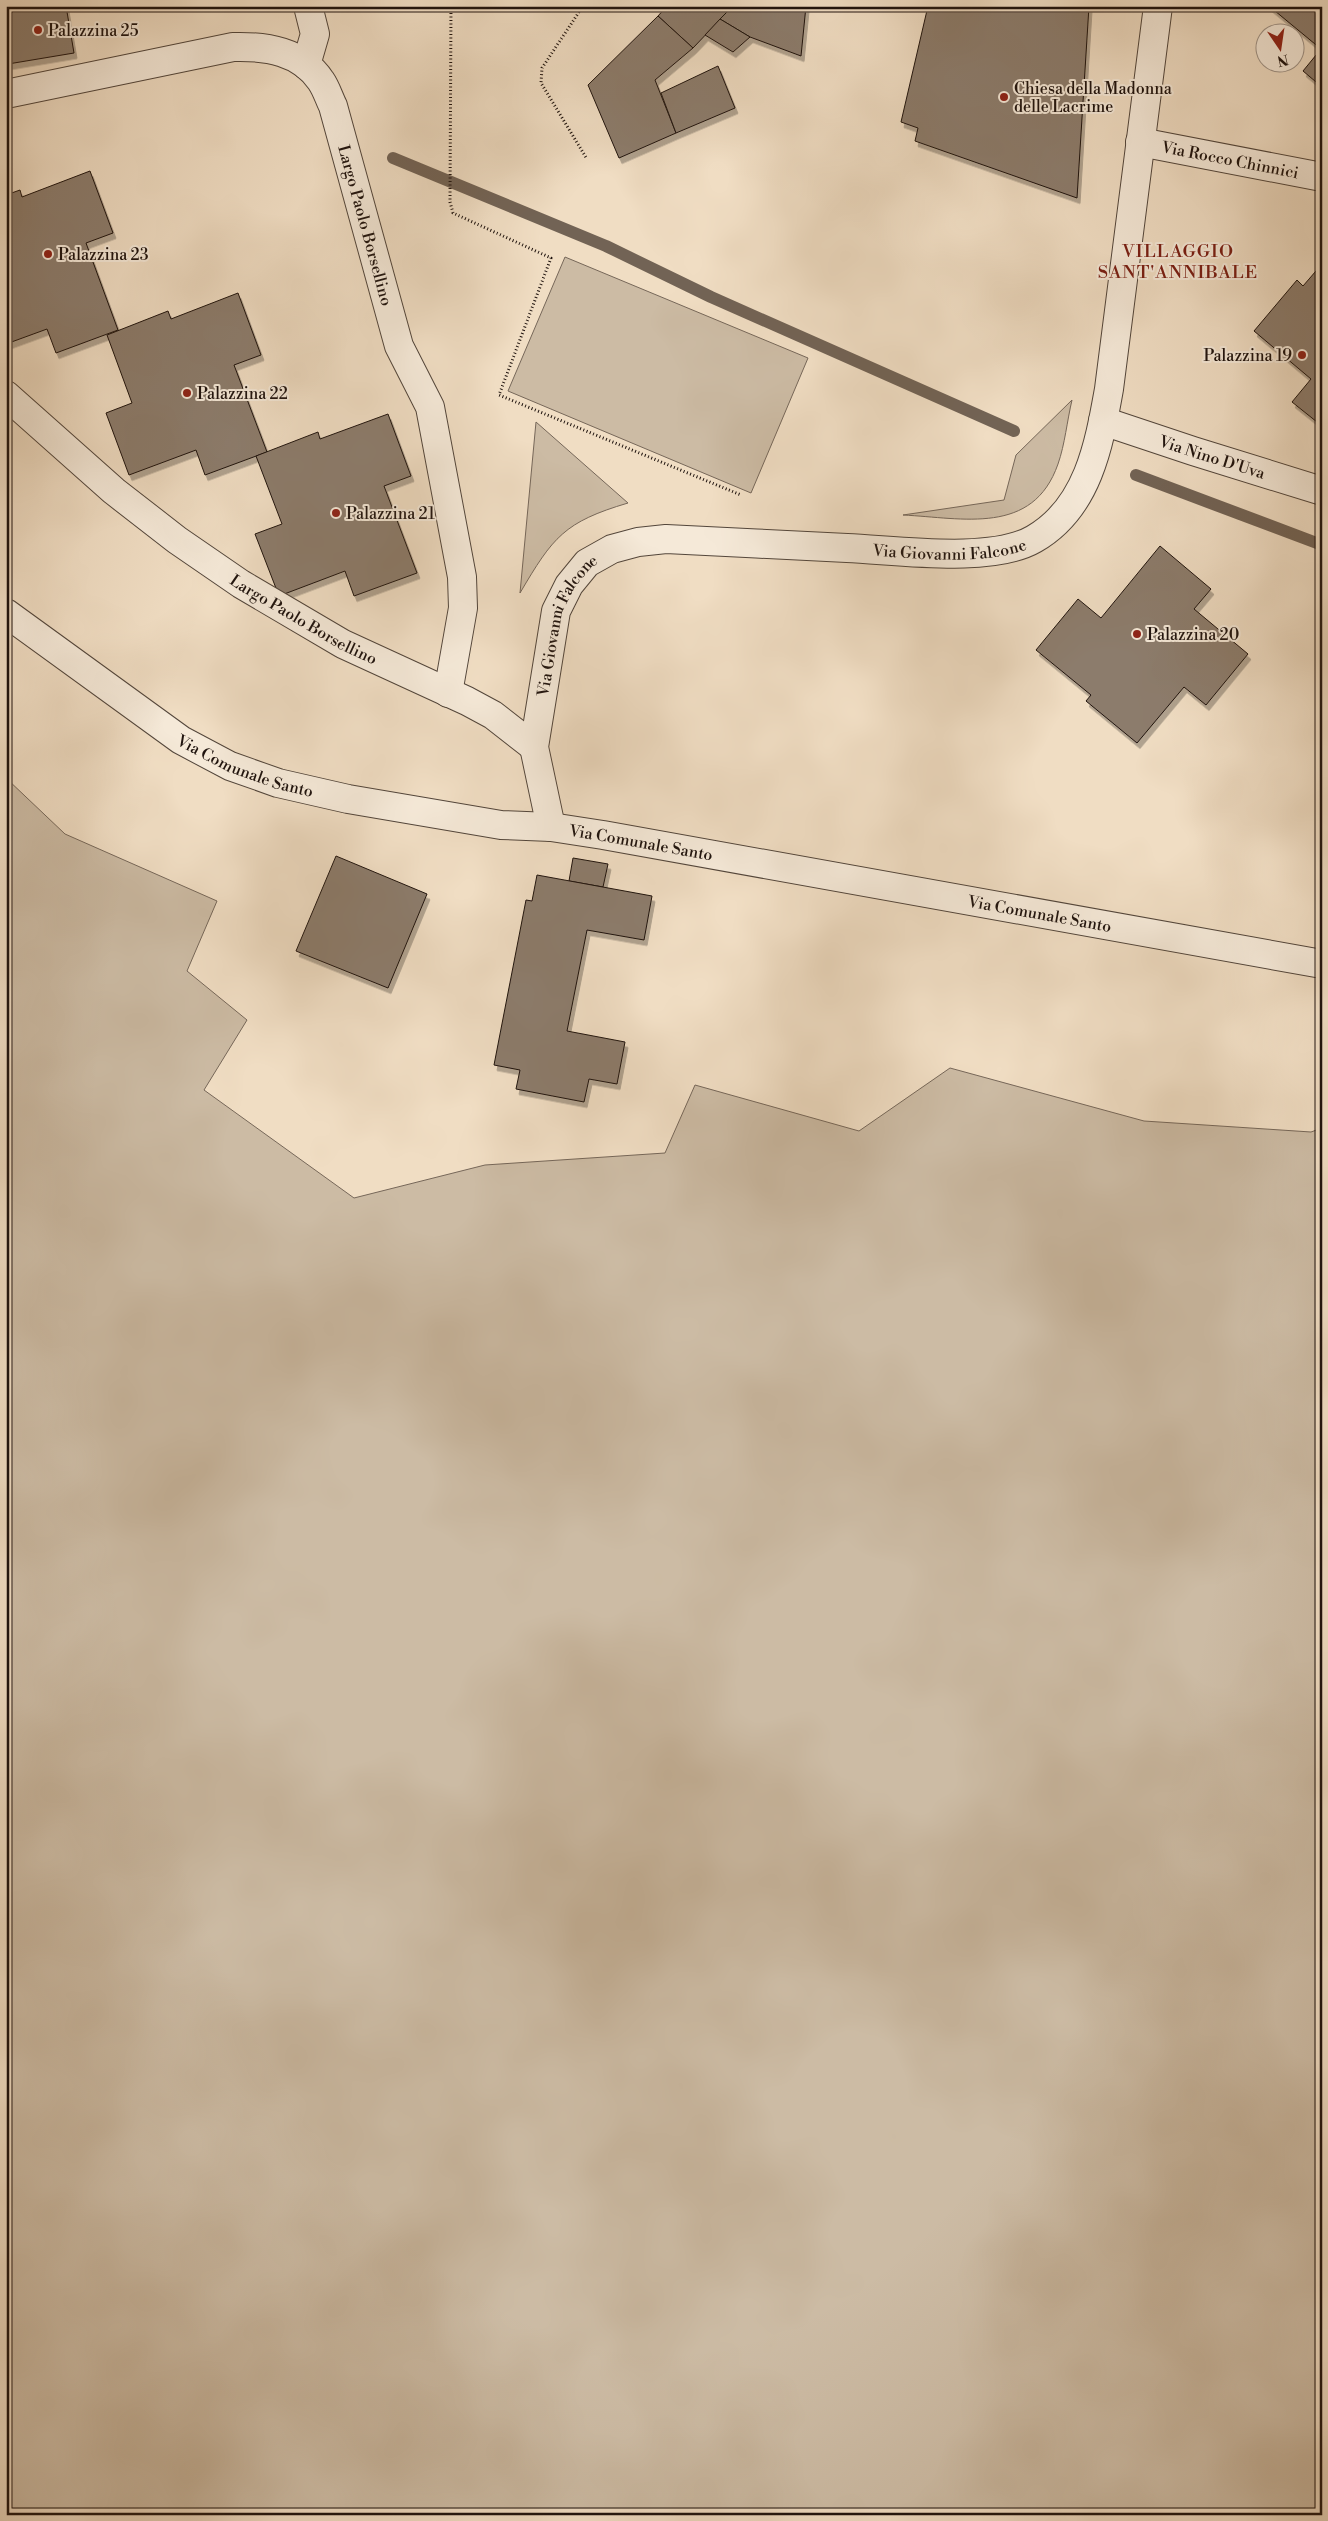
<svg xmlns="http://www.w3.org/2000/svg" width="1328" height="2521" font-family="'Libre Bodoni',serif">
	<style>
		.green { fill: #ccbba4; stroke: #766759 }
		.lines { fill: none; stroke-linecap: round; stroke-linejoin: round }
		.stream { stroke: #726355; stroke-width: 12 }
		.building { fill: #8c7c6c; stroke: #1f130e; filter: url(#shadow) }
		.street-casing { stroke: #53463b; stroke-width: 30 }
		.path { stroke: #1f130e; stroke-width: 3; stroke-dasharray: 1 2.5; stroke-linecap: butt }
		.street { stroke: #f5e9d8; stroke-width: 28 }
		.poi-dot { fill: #8f2418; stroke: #f5e9d8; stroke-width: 2 }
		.labels { text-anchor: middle; stroke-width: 4; stroke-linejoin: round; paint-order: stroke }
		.poi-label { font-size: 16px; fill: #1f130e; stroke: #f5e9d8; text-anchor: start }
		.street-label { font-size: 16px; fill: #1f130e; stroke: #f5e9d8 }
		.neighbourhood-label { font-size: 18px; letter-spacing: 1px; fill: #7a1f14; stroke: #f5e9d8 }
	</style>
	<defs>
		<filter id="shadow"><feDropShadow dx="3" dy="5.5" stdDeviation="0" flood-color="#0004"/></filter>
	</defs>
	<rect width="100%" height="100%" fill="#f0ddc3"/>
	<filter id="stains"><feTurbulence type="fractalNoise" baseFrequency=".004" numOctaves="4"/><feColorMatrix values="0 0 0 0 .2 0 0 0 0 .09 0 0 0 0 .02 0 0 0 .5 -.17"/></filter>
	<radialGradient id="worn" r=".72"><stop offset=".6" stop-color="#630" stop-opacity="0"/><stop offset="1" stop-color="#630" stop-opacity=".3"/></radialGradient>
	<g class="green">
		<path d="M565,257L808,358L751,493L508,391Z"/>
		<path d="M1072,400C1067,421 1065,444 1058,464C1033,536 963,518 903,515L1004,500L1016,455Z"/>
		<path d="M536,422L628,503C564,522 553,537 520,593Z"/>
		<path d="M6,778L65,834L217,901L187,971L247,1020L204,1090L354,1198L485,1165L665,1153L695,1085L859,1131L950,1068L1144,1121L1311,1132L1322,1128V2515H6Z"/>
	</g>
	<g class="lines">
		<g class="stream">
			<path d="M393,158L606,246L711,297L1014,431"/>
			<path d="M1136,475L1322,545"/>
		</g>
	</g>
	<g class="building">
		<path d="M6,6H66L74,53L8,64Z"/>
		<path d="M667,6H733L693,48L658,16Z"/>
		<path d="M733,6H806L801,56L750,37L720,19Z"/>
		<path d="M928,6H1089L1077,198L915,141L918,128L901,122Z"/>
		<path d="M1269,6H1322V87L1303,71L1321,49Z"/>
		<path d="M658,16L693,48L655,80L676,133L619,158L588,85Z"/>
		<path d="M720,19L750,37L733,52L705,35Z"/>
		<path d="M718,66L735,108L676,133L661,93Z"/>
		<path d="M90,171L113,233L86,243L118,330L56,353L47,329L6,344V195L20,190L22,197Z"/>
		<path d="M1322,264V426L1292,402L1311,379L1254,331L1297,280L1303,286Z"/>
		<path d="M238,293L261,355L234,365L267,452L205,475L196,450L129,475L106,413L132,403L107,335L168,311L171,319Z"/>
		<path d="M388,414L411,476L384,486L417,573L354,596L345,571L279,596L255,534L282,524L256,456L318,432L320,439Z"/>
		<path d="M1160,546L1211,589L1194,609L1248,654L1206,705L1184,687L1137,743L1086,701L1091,695L1036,650L1078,599L1101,618Z"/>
		<path d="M336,856L427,894L388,988L296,951Z"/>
		<path d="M573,858L608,864L603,887L569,881Z"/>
		<path d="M537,875L652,896L644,940L587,930L567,1031L625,1042L617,1084L589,1079L584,1102L516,1089L520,1070L494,1065L526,900L532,901Z"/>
	</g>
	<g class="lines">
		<defs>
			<g id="street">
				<path d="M306,65L315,34L308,6"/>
				<path id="s1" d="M6,94L233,47C266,46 301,51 321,81C326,88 329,98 333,106L399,346L430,407L462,577L463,608L448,693"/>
				<path id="s2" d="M1140,142L1322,177"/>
				<path id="s3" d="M6,395L114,491L177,540L241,584L343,644L467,701L493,715L534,747"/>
				<path id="s4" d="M1103,421L1193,451L1322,491"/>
				<path id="s5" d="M6,613L181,740L230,766L278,783L348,799L501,825L551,827L603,835L1322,964"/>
				<path id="s6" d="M551,827L534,747L556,611L569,585L587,563L612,549L638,542L666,539C726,542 787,545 847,548C897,550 991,564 1034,539C1088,508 1099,445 1109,389L1158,6"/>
			</g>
		</defs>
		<use href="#street" class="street-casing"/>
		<g class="path">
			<path d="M451,6L450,202L453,213L551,258L499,395L741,495"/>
			<path d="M583,6L542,68L541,83L587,159"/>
		</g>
		<use href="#street" class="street"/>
	</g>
	<g class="poi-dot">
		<circle cx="38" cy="30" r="5"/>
		<circle cx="1004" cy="97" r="5"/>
		<circle cx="48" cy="254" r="5"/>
		<circle cx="1302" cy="355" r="5"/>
		<circle cx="187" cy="393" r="5"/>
		<circle cx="336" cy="513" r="5"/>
		<circle cx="1137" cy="634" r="5"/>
	</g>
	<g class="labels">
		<g class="poi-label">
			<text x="48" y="36">Palazzina 25</text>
			<text x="1014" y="94">Chiesa della Madonna<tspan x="1014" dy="18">delle Lacrime</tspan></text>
			<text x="58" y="260">Palazzina 23</text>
			<text x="1292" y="361" text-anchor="end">Palazzina 19</text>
			<text x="197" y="399">Palazzina 22</text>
			<text x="346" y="519">Palazzina 21</text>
			<text x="1147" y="640">Palazzina 20</text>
		</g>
		<g class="street-label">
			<text dy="6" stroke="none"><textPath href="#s2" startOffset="92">Via Rocco Chinnici</textPath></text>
			<text dy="6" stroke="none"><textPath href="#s1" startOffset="482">Largo Paolo Borsellino</textPath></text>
			<text dy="6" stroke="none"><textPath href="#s4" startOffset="115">Via Nino D'Uva</textPath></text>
			<text dy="6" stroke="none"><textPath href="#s6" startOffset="645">Via Giovanni Falcone</textPath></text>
			<text dy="6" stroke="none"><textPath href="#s3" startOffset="374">Largo Paolo Borsellino</textPath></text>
			<text dy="6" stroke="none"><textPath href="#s6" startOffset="210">Via Giovanni Falcone</textPath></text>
			<text dy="6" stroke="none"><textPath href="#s5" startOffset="286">Via Comunale Santo</textPath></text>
			<text dy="6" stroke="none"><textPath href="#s5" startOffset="691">Via Comunale Santo</textPath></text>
			<text dy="6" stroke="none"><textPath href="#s5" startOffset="1096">Via Comunale Santo</textPath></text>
		</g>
		<g class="neighbourhood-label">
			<text x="1178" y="257">VILLAGGIO<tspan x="1178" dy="21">SANT'ANNIBALE</tspan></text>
		</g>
	</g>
	<rect width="1328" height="2521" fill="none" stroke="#f0ddc3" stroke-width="25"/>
	<rect x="8" y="8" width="1313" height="2506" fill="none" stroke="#1f130e" stroke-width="2.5"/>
	<rect x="12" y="12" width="1303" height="2496" fill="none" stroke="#1f130e"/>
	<g transform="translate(1280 48) rotate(167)"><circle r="24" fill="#f5e9d8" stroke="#9f9387"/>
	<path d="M0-4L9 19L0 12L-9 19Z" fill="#8f2418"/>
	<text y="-8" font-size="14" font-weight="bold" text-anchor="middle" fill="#1f130e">N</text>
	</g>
	<rect width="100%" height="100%" filter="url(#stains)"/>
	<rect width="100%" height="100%" fill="url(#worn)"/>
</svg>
